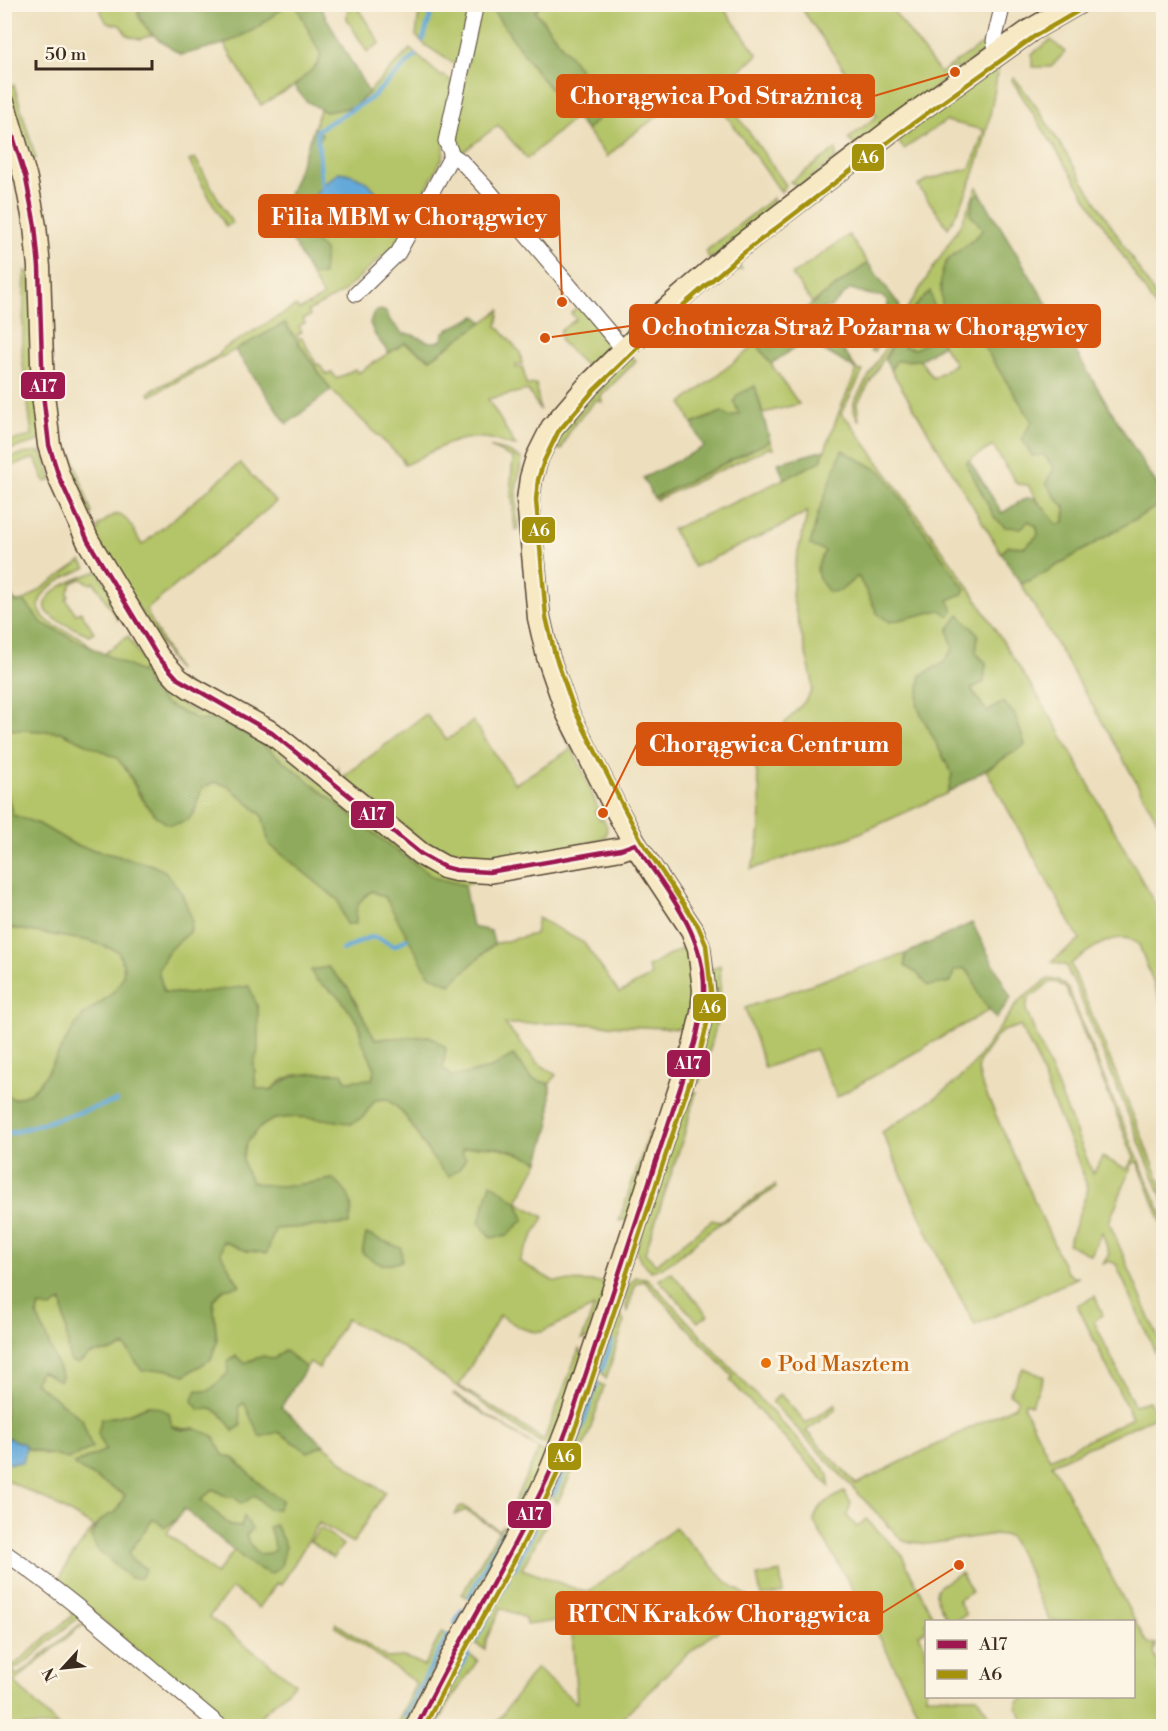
<svg xmlns="http://www.w3.org/2000/svg" width="1168" height="1731" font-family="'Libre Bodoni',serif">
	<style>
		.green { fill: #b4c467; stroke: #787742; stroke-width: 1.5; fill-rule: evenodd }
		.forest { fill: #8faa5c; stroke: #656a3d; stroke-width: 1.5 }
		.water { fill: #64a9d9; stroke: #506a7c; stroke-width: 1.5 }
		.lines { fill: none; stroke-linecap: round; stroke-linejoin: round }
		.stream { stroke: #64a9d9; stroke-width: 4.5 }
		.street-casing { stroke: #564536; stroke-width: 17 }
		.secondary-casing { stroke: #564536; stroke-width: 25 }
		.street { stroke: #fff; stroke-width: 15 }
		.secondary { stroke: #f7e9c3; stroke-width: 22 }
		.bus-1-casing { stroke: #fcf5e5; stroke-width: 9 }
		.bus-2-casing { stroke: #fcf5e5; stroke-width: 9 }
		.bus-1 { stroke: #9d194f; stroke-width: 4.5 }
		.bus-2 { stroke: #a4910c; stroke-width: 4.5 }
		.food-dot { fill: #e8710a; stroke: #fcf5e5; stroke-width: 2 }
		.labels { text-anchor: middle; stroke-width: 6; stroke-linejoin: round; paint-order: stroke }
		.food-label { font-size: 22px; fill: #c56008; stroke: #fcf5e5; text-anchor: start }
		.leader { fill: none; stroke: #d7540e; stroke-width: 2 }
		.callout-dot { fill: #d7540e; stroke: #fcf5e5; stroke-width: 2 }
		.callout { fill: #d7540e; stroke: #d7540e; stroke-width: 2 }
		.callout-label { font-size: 24px; text-anchor: middle; font-weight: bold; fill: #fff }
		.line-badge { stroke: #fcf5e5; stroke-width: 2 }
		.badge-label { font-size: 16px; text-anchor: middle; font-weight: bold; fill: #fff }
	</style>
	<rect width="100%" height="100%" fill="#fcf5e5"/>
	<filter id="ink" filterUnits="userSpaceOnUse"><feTurbulence type="fractalNoise" baseFrequency=".0167" numOctaves="2"/><feDisplacementMap in="SourceGraphic" scale="12" xChannelSelector="R" yChannelSelector="G"/><feConvolveMatrix kernelMatrix="1 2 1 2 8 2 1 2 1" color-interpolation-filters="sRGB"/></filter>
	<filter id="wash" filterUnits="userSpaceOnUse"><feTurbulence type="fractalNoise" baseFrequency=".008" numOctaves="4" result="noise"/><feDisplacementMap in="SourceGraphic" scale="24" xChannelSelector="R" yChannelSelector="G"/><feGaussianBlur stdDeviation="1.35" result="paint"/><feColorMatrix in="noise" values="0 0 0 0 0 0 0 0 0 0 0 0 0 0 0 0 0 1.4 0 .05"/><feComposite in="paint" operator="in"/></filter>
	<g filter="url(#wash)">
		<rect width="100%" height="100%" fill="#eddfbe"/>
		<g class="green">
			<path d="M541,4L721,5L758,55L718,88L786,185L781,192L703,83L629,137L607,157L586,130L609,109L535,10Z"/>
			<path d="M101,5H138V16L152,35L140,39L127,35L120,25L107,23L101,12Z"/>
			<path d="M287,5H296L321,55C314,79 281,93 261,105L224,44L255,29Z"/>
			<path d="M348,5H364L359,10L380,43L367,52L347,19Z"/>
			<path d="M420,5H470L458,59L454,64L425,45L416,36Z"/>
			<path d="M481,5H489L538,74L575,117L527,159L498,125L462,153L454,141L453,129Z"/>
			<path d="M799,5H889L940,73L984,43L988,48L958,70L955,67L947,73L950,77L855,146L848,139L877,116Z"/>
			<path d="M1051,40L1065,52L1051,67H1032V54Z"/>
			<path d="M410,49L442,77L444,75L453,83L443,157L397,243L342,293L308,311L310,316L303,319L305,323L299,326L302,332L297,335L300,339L302,338L317,365L319,364L327,375L332,372L337,379L355,369L358,373L404,343L430,359L500,310L497,326L520,352L522,364L516,365V368L523,367L526,385L536,384L540,410L528,390L488,399L516,446C506,446 495,438 484,438C454,435 431,453 405,465L402,459L331,390L285,323L150,396L149,392L218,356L223,349L296,306L299,310L323,297L311,275H323L315,241L322,223L330,227L340,226L388,215C379,186 365,183 339,172L322,186L318,144L322,134L314,128L320,109L326,112L354,107Z"/>
			<path d="M996,66L998,69C990,124 978,180 948,228L918,186L927,180L971,168L984,130L946,121L904,149L898,141L872,161L868,155Z"/>
			<path d="M1014,77L1038,109L1163,308V319L1013,82L1012,79Z"/>
			<path d="M14,85L36,159L29,160L6,88Z"/>
			<path d="M836,149V158L800,187L790,182Z"/>
			<path d="M195,158L232,223L226,227L189,161Z"/>
			<path d="M977,187L980,193L974,197L983,229L978,237L946,263L943,310L959,308L1032,421L1044,455L1054,468L1056,498L1065,507L1064,522L1057,526C1047,512 1035,500 1028,485L1017,484L993,446L969,460L966,463L995,518L1029,521L1037,527L1038,535L1025,547L1009,546L1001,553L891,370L896,361L920,360L933,378L955,364L938,337L915,349L904,347C912,333 932,325 933,307C933,303 931,296 930,292L912,310L857,404L859,421L854,411V402L906,311L961,224Z"/>
			<path d="M773,198L775,208L710,260L706,251Z"/>
			<path d="M849,235L868,263L812,303L792,275Z"/>
			<path d="M734,259L742,269C722,272 669,326 652,343L646,338Z"/>
			<path d="M25,271L30,273L42,440L5,451V442L32,436L22,356Z"/>
			<path d="M580,305L610,344L587,367L561,342L560,331L576,319L571,313Z"/>
			<path d="M757,344L799,404L763,413L755,386L739,414L730,417L721,412L692,424L682,403Z"/>
			<path d="M628,355L636,360L635,362L601,396L602,402L596,400L571,428L561,450L549,447Z"/>
			<path d="M857,370L863,371L841,414L849,421L967,584L1057,727L1159,911L1163,907V1008L1139,945C1121,926 1087,951 1071,964L1163,1188V1200L1074,982L1068,972L1067,966L1051,962L1080,940L986,770L1025,745L987,712L971,688L984,682L986,663L976,653L978,634L959,616L948,630L953,649L942,664L921,675L917,706L952,774L948,793L851,837L751,869C763,840 763,795 755,765L777,732L805,701L812,691V678L792,596L795,564L808,511L780,527L694,567L672,529L744,498L821,461L839,412ZM810,544L962,594L948,600L940,610L890,622L878,614L858,576L840,591H829C815,575 813,570 826,551Z"/>
			<path d="M770,441L773,449L768,448L656,500L654,498Z"/>
			<path d="M490,447L509,452L522,459L516,490L518,529L515,530L511,484L513,458Z"/>
			<path d="M38,451L39,453L42,452L52,480L45,482L35,458L5,468V458Z"/>
			<path d="M73,457L92,514L84,517L62,465L65,460Z"/>
			<path d="M240,463L276,502L146,610L177,670L92,533L99,530L98,526C103,523 109,517 114,515C127,511 136,536 142,545Z"/>
			<path d="M1159,505L1163,512V831L1111,737L1021,584L1041,575Z"/>
			<path d="M81,561L86,568C68,575 19,597 48,621C61,632 80,633 91,647L43,624L24,601Z"/>
			<path d="M98,571L123,613L118,620L94,582L91,584L81,579L72,583L67,594L69,596L66,599L76,614L81,612L94,632L89,635C77,629 61,624 51,616C27,594 86,575 98,571Z"/>
			<path d="M128,636L148,669L146,673L172,700L198,713L214,710L250,726L380,830L484,881L464,885L435,878L390,846L256,739L219,720H199L164,703L146,683L104,654Z"/>
			<path d="M426,714L447,740L473,721L515,784L571,749L558,723L560,724L584,773L598,809L595,811L600,820L603,819L607,827L606,836L598,841L511,861L445,860L336,771L338,767L339,774L343,777Z"/>
			<path d="M4,729L61,732L117,758L126,769L139,795L157,817L194,814L202,788L215,782L228,786L262,815L270,844L338,900L346,924L361,898L372,891L385,897L450,983L494,944L535,934L538,918L584,943L619,993L651,976L648,967L686,946L680,931L689,945L695,1002L681,1064L675,1063L683,1029L566,1023L505,1024L537,1062L556,1075L550,1084L532,1079L513,1055L491,1068L453,1077L443,1069L430,1036L374,1039L348,988L328,967L315,979L339,997L359,1024L362,1041L375,1069L372,1079L346,1081L327,1073L294,1075L281,1081L270,1091L256,1088L254,1064L258,1050L249,987L189,994L164,992L158,970L170,949L190,932L192,919L181,892L152,865L75,845L39,824L12,815L7,794L5,793Z"/>
			<path d="M4,927L90,941L118,951C122,960 126,969 122,978C114,997 96,1003 83,1016C63,1037 49,1083 26,1095C22,1097 17,1098 13,1099L4,1093Z"/>
			<path d="M905,954V966L918,974L954,971L963,968C978,977 976,996 991,1009L837,1097L815,1049L765,1068L745,1008L837,975Z"/>
			<path d="M720,965C723,1009 713,1043 699,1083L691,1080L711,969Z"/>
			<path d="M1048,979L1058,980L1068,988L1108,1088L1163,1217V1227L1139,1165L1137,1162L1133,1163L1109,1222L1163,1349V1370L1116,1264L1109,1261L1103,1264L1109,1254L1102,1232L1091,1255L1068,1244L1088,1189L1075,1153L1051,1098L1036,1057L1020,1026L1003,1031L997,1036L979,1062L978,1069L981,1082L1066,1271L1073,1277H1079L975,1325L939,1258L882,1132L938,1096L958,1080L972,1066L1019,1001ZM1051,982L1058,983L1066,989L1134,1158L1127,1169L1102,1157L1093,1174L1026,1010L1028,999Z"/>
			<path d="M689,1091L696,1092L684,1135L645,1253L656,1264L712,1220L719,1222L775,1185L776,1188C755,1201 733,1215 712,1229C694,1241 672,1268 651,1271L641,1261L636,1250Z"/>
			<path d="M387,1099C415,1117 422,1155 449,1175L462,1153V1149C491,1141 511,1151 539,1161L517,1202L544,1217L519,1261L553,1281L602,1282L607,1288L590,1338L582,1340L594,1307L542,1332C526,1333 513,1324 500,1315L459,1386L544,1440L579,1349L583,1356L552,1446L543,1444L519,1429L398,1345L346,1319L322,1360L319,1368L310,1362L306,1368L284,1351L274,1359C247,1351 227,1376 209,1392L207,1408C221,1411 226,1419 233,1431L239,1406L244,1403L278,1432L308,1452L324,1445L361,1477L385,1492L353,1543L319,1523L281,1585L277,1583L259,1608L232,1588L209,1617L295,1683L250,1726H225L58,1582L57,1580H59L68,1562L94,1527L49,1501L5,1479L4,1464L23,1462L26,1448L47,1455L82,1419L34,1382L40,1371L60,1380L62,1377L37,1314L39,1306L62,1300L70,1361L78,1364L90,1354L114,1351L125,1346L142,1370L164,1369L185,1375L211,1359L217,1342L213,1300L224,1289L221,1254L223,1241L247,1251L275,1229L349,1224L333,1179C306,1183 279,1190 252,1183C248,1176 244,1170 243,1161C242,1142 262,1120 281,1118C301,1116 331,1119 351,1124L363,1117L375,1100ZM148,1405C164,1420 171,1432 194,1428L223,1455L235,1459L264,1488L227,1497L213,1489L201,1500L231,1526L241,1527L244,1517L248,1542L259,1554L270,1553L275,1549L274,1542L269,1527L286,1546L253,1566L235,1549L216,1574L167,1533L176,1520L165,1526L153,1519L128,1553L132,1560L146,1569L91,1537C95,1525 103,1516 116,1512L125,1495L73,1464L106,1450L101,1419C117,1417 135,1413 148,1405Z"/>
			<path d="M649,1133L654,1135L629,1219L619,1221Z"/>
			<path d="M671,1272L708,1315L698,1322L659,1280Z"/>
			<path d="M636,1277L646,1278L653,1284L824,1468L829,1475V1486L730,1380L733,1377L644,1281L636,1283L627,1312C624,1299 625,1286 636,1277Z"/>
			<path d="M1095,1296L1103,1315L1094,1321L1134,1405L1149,1401L1155,1413L1163,1409V1413L1052,1464L1145,1640L1150,1644H1157C1151,1654 1156,1659 1162,1667L1158,1669L1163,1679V1726H1014L1024,1721L1017,1707V1702L1027,1697L1134,1696V1622L1050,1621L1034,1589L1030,1574L1009,1536L995,1534L928,1544L903,1541L772,1402L780,1394L806,1423L836,1404L835,1410L806,1431L856,1484L1015,1406L1018,1399L1009,1394L1023,1368L1044,1377L1031,1405L1025,1403L1024,1407L1050,1459L1132,1418L1077,1305Z"/>
			<path d="M618,1309L620,1310L624,1323L606,1379L598,1367Z"/>
			<path d="M594,1380L604,1386L588,1437L557,1504L550,1494Z"/>
			<path d="M454,1393L545,1453L547,1455L515,1524L505,1521L539,1449L453,1394Z"/>
			<path d="M844,1492L851,1503L847,1516L857,1527L866,1519L901,1554L935,1621L926,1622V1630L919,1634L926,1649V1696L977,1697L997,1726H925L867,1613L814,1522C816,1505 830,1500 844,1492Z"/>
			<path d="M463,1506L499,1530L502,1526L509,1533L473,1601L462,1594L499,1531L465,1510L455,1515L459,1507Z"/>
			<path d="M545,1513L551,1514L522,1569L587,1593L675,1528L728,1583L749,1597L724,1626L680,1660L615,1726H494L536,1668L577,1703L571,1619L526,1625L525,1618L501,1608L486,1640L485,1649L472,1642L540,1514Z"/>
			<path d="M321,1528L343,1545L333,1558L310,1541Z"/>
			<path d="M780,1572L783,1593L761,1596L757,1576Z"/>
			<path d="M961,1573L972,1592L958,1600L966,1615L953,1621H948C931,1589 929,1591 961,1573Z"/>
			<path d="M77,1611L83,1616C57,1629 40,1656 14,1669V1675L21,1673L78,1626L90,1623L100,1630V1637L96,1629L88,1624L81,1626L14,1682L58,1726H5L4,1657L14,1665L72,1616L71,1612Z"/>
			<path d="M336,1623L387,1658L403,1657L413,1660L424,1666L442,1632L450,1637L409,1722L405,1726H396L416,1683L335,1626Z"/>
			<path d="M462,1651L478,1660L450,1701L438,1726H423Z"/>
		</g>
		<g class="forest">
			<path d="M138,5V4L287,5L255,29L224,44L181,55C162,42 139,30 138,5Z"/>
			<path d="M296,5H319L369,93L353,107L326,112L306,101L294,86L318,64L321,55Z"/>
			<path d="M489,5H541L535,11L610,108L586,130L538,74Z"/>
			<path d="M314,128L322,134L318,144L322,186L313,199L316,214L322,223L315,241L325,251L323,275H311L294,244L278,207L286,203Z"/>
			<path d="M980,193L1144,465L1163,493V512L1159,505L1041,575L1021,584L1001,553L1009,546L1025,547L1038,535L1037,527L1029,521L1021,528L1005,527L995,518L966,463L969,460L1002,513L1026,498H1034L1045,509L1057,525L1064,522L1065,507L1056,498L1046,483L1054,468L1044,455L1032,456L1022,439L1032,421L959,308L943,310C941,296 938,278 945,264C951,253 974,243 983,229L970,214L974,197Z"/>
			<path d="M868,263L900,306L875,352L871,351C873,335 873,317 888,307L887,301L881,296C870,297 861,291 850,289L831,307L824,308L819,315L857,370L806,340L771,364L757,344Z"/>
			<path d="M930,291C931,296 933,302 933,306C932,324 912,333 904,347L915,349L938,337L943,345L920,360L896,361L891,370L885,360L912,310Z"/>
			<path d="M381,310L386,312L389,319L403,334C418,332 428,348 442,340L443,333C450,327 467,321 476,316L483,322L430,359L405,343L389,353L375,335L370,323L374,312Z"/>
			<path d="M285,323L331,390L287,424L235,350Z"/>
			<path d="M755,386L770,441L654,498L643,478L704,447L692,424L722,412L730,417L739,414L734,402L737,395Z"/>
			<path d="M824,450L821,461L784,479L778,463Z"/>
			<path d="M842,450L882,472L965,589L962,594L948,600L953,610L949,616L940,610L890,622L878,614L858,576L840,591L829,592C815,575 813,570 825,551L810,545L818,514Z"/>
			<path d="M4,588L16,602L24,601L43,624L145,674L146,683L164,703L199,720H219L256,739L390,846L435,878L464,885L472,927L491,931L494,944L450,984L429,975L385,897L372,891C358,900 355,907 356,924H346L338,900L269,844L262,815L228,786L215,782L202,788C193,811 198,821 169,825L157,817L147,806L126,769L117,758L61,732L5,729Z"/>
			<path d="M959,615L978,634L976,653L986,663L984,682L971,689L987,712L1003,702L1015,715L1025,745L948,793L952,774L917,706L921,675L942,664L953,649L948,630Z"/>
			<path d="M4,793L7,794L13,815L39,824L75,845L152,865L165,871L181,892L192,919L190,932L170,949L158,970L164,992L189,994L249,986L258,1008V1050L254,1064L256,1088L270,1091C295,1070 311,1073 342,1073L346,1081L372,1079L375,1069L362,1041L359,1024L339,997L315,979L311,970L328,967L348,988L375,1039L430,1036L446,1048L443,1069L453,1077L491,1068L513,1055L532,1079L550,1084V1123L539,1161C511,1151 491,1141 462,1149V1153L466,1158L459,1169L449,1176C423,1155 415,1117 387,1099L375,1100L363,1117L351,1124C331,1119 302,1116 281,1118C262,1120 242,1142 243,1161C244,1170 248,1175 252,1182C279,1190 306,1183 333,1179C349,1193 356,1202 349,1224L275,1229L267,1253L247,1251L223,1241L221,1254L240,1286L224,1289L213,1300L217,1342L211,1359L185,1375L164,1369L142,1371L125,1346L114,1351L90,1354L78,1364L70,1361L62,1301L51,1308L39,1306L37,1314L62,1377L60,1381L41,1371L34,1382L82,1419L92,1448L68,1459L26,1448L24,1444L5,1437V1093L13,1099C17,1098 22,1097 26,1095C49,1082 63,1037 83,1016C96,1003 115,997 122,978C126,969 122,960 118,951L90,941L5,927Z"/>
			<path d="M972,923L1011,998L996,1019C992,1011 985,1006 981,999C974,988 975,975 963,968L954,971L951,982L928,986L918,974L905,966V954Z"/>
			<path d="M491,1183L517,1202L524,1219L508,1235L491,1238L479,1222Z"/>
			<path d="M366,1234L401,1248L402,1261C383,1268 377,1264 362,1253Z"/>
			<path d="M284,1350L306,1368L281,1407L324,1445L308,1452L278,1432L260,1437L244,1403L239,1406L241,1426L233,1431C224,1416 217,1405 199,1410L192,1401L197,1390L209,1391L228,1373L227,1361L236,1356L244,1363L263,1356L274,1359Z"/>
			<path d="M148,1405L159,1408L169,1413L172,1427L182,1430L194,1428L214,1436L223,1455L235,1459L264,1488L282,1500L278,1509H268L255,1495L242,1504L234,1497H227L213,1489L201,1500L231,1526L241,1527L244,1516L252,1529L246,1535L248,1542L259,1554L270,1553L275,1549L274,1541L269,1527L275,1525L286,1546L281,1566L271,1574L253,1566L184,1509L176,1520L165,1527L153,1519L129,1553L132,1560L146,1569L141,1578H130L98,1550L91,1537C95,1525 103,1516 116,1512L125,1495L73,1465L106,1450L98,1434L101,1419C117,1417 135,1413 148,1405Z"/>
		</g>
		<g class="water">
			<path d="M339,172C365,175 380,190 388,214L366,226L330,227L322,223L316,214L313,199L322,186Z"/>
			<path d="M5,1437L24,1444L26,1448L23,1462L5,1464Z"/>
		</g>
		<g class="lines">
			<g class="stream">
				<path d="M1081,12L1092,7"/>
				<path d="M423,40L434,4"/>
				<path d="M322,186L317,130L370,99L415,56"/>
				<path d="M540,513L541,489"/>
				<path d="M342,950C366,941 366,929 394,946L407,939"/>
				<path d="M4,1135L117,1101"/>
				<path d="M602,1370L612,1341"/>
				<path d="M554,1494L576,1444L597,1384"/>
				<path d="M511,1520L525,1493"/>
				<path d="M514,1569L535,1529"/>
				<path d="M469,1597L503,1532"/>
				<path d="M455,1623L462,1610"/>
				<path d="M476,1640L508,1580"/>
				<path d="M449,1687L468,1655"/>
				<path d="M405,1716L448,1635"/>
				<path d="M429,1726L430,1722L432,1723L436,1709"/>
			</g>
		</g>
	</g>
	<g filter="url(#ink)">
		<g class="lines">
			<defs>
				<g id="street">
					<path d="M998,54L994,41L1003,4"/>
					<path d="M452,155L461,161L489,191L624,350"/>
					<path d="M356,294L398,253L452,155L446,141L476,4"/>
					<path d="M4,1552C81,1605 149,1667 220,1726"/>
				</g>
				<g id="secondary">
					<path d="M4,105L26,179L35,226L39,267L43,394L49,445L59,477L88,541L158,657L178,679L191,688L272,733L421,854L444,867L456,870L489,872L621,849L635,844"/>
					<path d="M417,1726C456,1641 508,1563 547,1479C556,1459 563,1439 571,1419L695,1043L702,1013L704,990L699,948L692,930L635,844L616,809L567,712L548,657L539,618L528,500L531,478L537,458L552,428L589,385L661,314L736,249L897,126L1031,30L1076,4"/>
				</g>
			</defs>
			<use href="#street" class="street-casing"/>
			<use href="#secondary" class="secondary-casing"/>
			<use href="#street" class="street"/>
			<use href="#secondary" class="secondary"/>
			<defs>
				<g id="bus-1">
					<path d="M4,107L26,179L35,226L39,267L43,394L49,445L59,477L88,541L158,657L178,679L272,733L421,854L444,867L456,870L489,872L621,849L635,844"/>
					<path d="M417,1726C457,1642 508,1563 547,1479C556,1459 563,1439 571,1419L695,1043C699,1027 703,1010 704,993C706,935 666,889 635,844"/>
				</g>
				<path id="bus-2" d="M425,1726C465,1643 516,1565 554,1481C563,1462 570,1441 578,1421L702,1045L709,1015L711,991L706,945L698,926L641,840L623,806L574,709L555,655L546,617L536,500L538,480L544,461L558,432L594,390L666,320L741,255L901,132L1035,36L1080,10"/>
			</defs>
			<use href="#bus-1" class="bus-1-casing"/>
			<use href="#bus-2" class="bus-2-casing"/>
			<use href="#bus-1" class="bus-1"/>
			<use href="#bus-2" class="bus-2"/>
		</g>
	</g>
	<circle class="food-dot" cx="766" cy="1363" r="6"/>
	<g class="labels">
		<g class="food-label">
			<text x="778" y="1371">Pod Masztem</text>
		</g>
	</g>
	<path class="leader" d="M955 72L874 96M562 302L559 216M545 338L630 326M603 813L637 744M959 1565L882 1613"/>
	<g class="callout-dot">
		<circle cx="955" cy="72" r="6"/>
		<circle cx="562" cy="302" r="6"/>
		<circle cx="545" cy="338" r="6"/>
		<circle cx="603" cy="813" r="6"/>
		<circle cx="959" cy="1565" r="6"/>
	</g>
	<g class="callout">
		<rect x="557" y="75" width="317" height="42" rx="6"/>
		<rect x="259" y="195" width="300" height="42" rx="6"/>
		<rect x="630" y="305" width="470" height="42" rx="6"/>
		<rect x="637" y="723" width="264" height="42" rx="6"/>
		<rect x="556" y="1592" width="326" height="42" rx="6"/>
	</g>
	<g class="callout-label">
		<text x="716" y="104">Chorągwica Pod Strażnicą</text>
		<text x="409" y="225">Filia MBM w Chorągwicy</text>
		<text x="865" y="335">Ochotnicza Straż Pożarna w Chorągwicy</text>
		<text x="769" y="752">Chorągwica Centrum</text>
		<text x="719" y="1622">RTCN Kraków Chorągwica</text>
	</g>
	<g class="line-badge">
		<rect x="851" y="143" width="34" height="29" rx="6" fill="#a4910c"/>
		<rect x="20" y="371" width="46" height="29" rx="6" fill="#9d194f"/>
		<rect x="521" y="516" width="35" height="28" rx="6" fill="#a4910c"/>
		<rect x="350" y="800" width="45" height="29" rx="6" fill="#9d194f"/>
		<rect x="692" y="993" width="35" height="29" rx="6" fill="#a4910c"/>
		<rect x="666" y="1049" width="45" height="29" rx="6" fill="#9d194f"/>
		<rect x="547" y="1442" width="35" height="29" rx="6" fill="#a4910c"/>
		<rect x="507" y="1500" width="45" height="29" rx="6" fill="#9d194f"/>
	</g>
	<g class="badge-label">
		<text x="868" y="163">A6</text>
		<text x="43" y="392">A17</text>
		<text x="539" y="536">A6</text>
		<text x="372" y="820">A17</text>
		<text x="710" y="1013">A6</text>
		<text x="688" y="1069">A17</text>
		<text x="564" y="1462">A6</text>
		<text x="530" y="1520">A17</text>
	</g>
	<rect width="1168" height="1731" fill="none" stroke="#fcf5e5" stroke-width="24"/>
	<rect x="925" y="1620" width="210" height="78" fill="#fcf5e5" stroke="#afa495" stroke-width="1.5"/>
	<rect x="937" y="1640" width="30" height="9" fill="#9d194f" stroke="#afa495" stroke-width="1.5"/>
	<text x="979" y="1650" font-size="18" fill="#3b2a1e">A17</text>
	<rect x="937" y="1670" width="30" height="9" fill="#a4910c" stroke="#afa495" stroke-width="1.5"/>
	<text x="979" y="1680" font-size="18" fill="#3b2a1e">A6</text>
	<g transform="translate(63 1668) rotate(243)" stroke="#fcf5e5" stroke-width="4.5" paint-order="stroke">
	<path d="M0-4.5L10 22L0 15L-10 22Z" fill="#3b2a1e"/>
	<text y="-9" font-size="16" font-weight="bold" text-anchor="middle" fill="#3b2a1e">N</text>
	</g>
	<path d="M36 60v9h116v-9" fill="none" stroke="#3b2a1e" stroke-width="3"/>
	<text x="45" y="60" font-size="18" fill="#3b2a1e" stroke="#fcf5e5" stroke-width="4.5" paint-order="stroke">50 m</text>
</svg>
